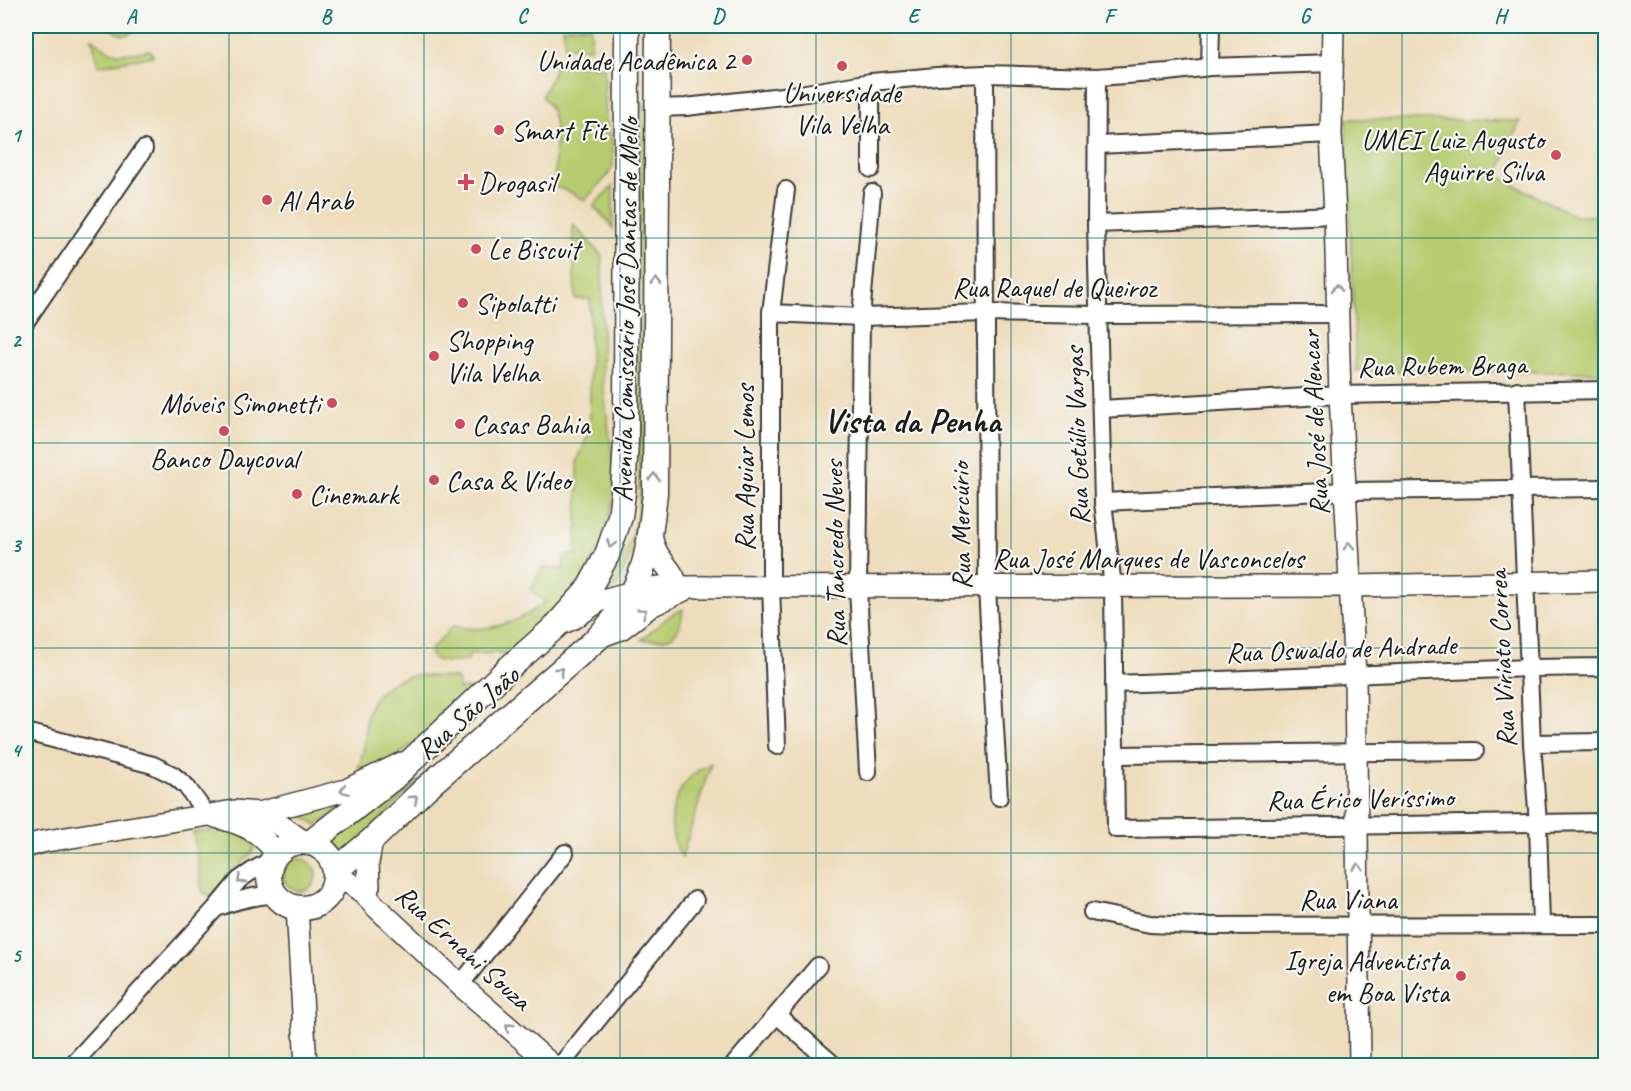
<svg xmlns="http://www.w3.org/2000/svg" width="1631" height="1091" font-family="Caveat,sans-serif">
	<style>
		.green { fill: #b7cc70; stroke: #6a7446; stroke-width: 1.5 }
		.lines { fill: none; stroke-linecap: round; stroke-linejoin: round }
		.minor-casing { stroke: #3c3934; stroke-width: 20 }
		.tertiary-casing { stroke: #3c3934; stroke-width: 24 }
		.secondary-casing { stroke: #3c3934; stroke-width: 27 }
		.minor { stroke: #fff; stroke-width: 16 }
		.tertiary { stroke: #fff; stroke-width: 21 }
		.secondary { stroke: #fff; stroke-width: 24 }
		.oneway { stroke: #999 }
		.grid { fill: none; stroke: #0f766e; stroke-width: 1.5; stroke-opacity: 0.55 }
		.poi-dot { fill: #d1495b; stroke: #f6f6f2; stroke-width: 2 }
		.labels { text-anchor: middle; stroke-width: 4.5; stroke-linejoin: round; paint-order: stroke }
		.poi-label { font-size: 28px; fill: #1c1c1c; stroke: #f6f6f2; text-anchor: start }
		.street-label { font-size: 28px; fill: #1c1c1c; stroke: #f6f6f2 }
		.district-label { font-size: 34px; font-weight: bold; fill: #1c1c1c; stroke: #f6f6f2 }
		.neatline { fill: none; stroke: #0f766e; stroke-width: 2 }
		.grid-label { font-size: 20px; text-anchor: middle; font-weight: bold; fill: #0f766e }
	</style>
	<rect width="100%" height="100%" fill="#f6f6f2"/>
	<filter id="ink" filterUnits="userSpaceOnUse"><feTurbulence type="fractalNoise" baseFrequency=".0167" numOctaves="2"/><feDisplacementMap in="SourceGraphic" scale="12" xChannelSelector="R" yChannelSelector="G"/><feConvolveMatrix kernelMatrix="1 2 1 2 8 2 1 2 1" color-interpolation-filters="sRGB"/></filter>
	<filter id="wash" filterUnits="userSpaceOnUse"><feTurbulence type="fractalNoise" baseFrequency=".008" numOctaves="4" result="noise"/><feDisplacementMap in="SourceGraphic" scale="24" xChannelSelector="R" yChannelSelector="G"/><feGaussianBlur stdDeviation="1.35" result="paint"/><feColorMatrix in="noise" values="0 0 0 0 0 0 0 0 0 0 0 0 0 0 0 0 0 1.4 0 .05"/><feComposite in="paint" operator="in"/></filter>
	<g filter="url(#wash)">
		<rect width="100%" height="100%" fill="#eeddbc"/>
		<g class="green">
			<path d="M110,26H139C131,37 118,38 110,26Z"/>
			<path d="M573,26H591V48L565,47L563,28Z"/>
			<path d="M92,37C110,58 125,55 150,50L153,56L98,66Z"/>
			<path d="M555,64L604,67L606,121L613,146V166L608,175L585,200L570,192L555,187V124L551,109L542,96L552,76Z"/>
			<path d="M643,100L649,118L642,317L646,473L641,523L635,546L616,587L607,592C624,560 634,537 639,501L637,319Z"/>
			<path d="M1346,119L1520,121L1497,176L1575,216H1599L1600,372L1356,371Z"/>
			<path d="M613,186V229L607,220L593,206Z"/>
			<path d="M1602,220H1606L1605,374H1603Z"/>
			<path d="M573,224L602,256V358L603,385L614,469V497L602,545L568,602L511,653L469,654L468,661C457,661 427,667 431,649L453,626C487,634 518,623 545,602L531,590L542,568L564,569V555H577L578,460L590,429V299H575Z"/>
			<path d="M683,609C679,642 671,639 641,640L671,615Z"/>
			<path d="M417,675L457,678L459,689L469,688L466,696L461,703L399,755L371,769H358C361,760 364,751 365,741C366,733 365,725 366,718C371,692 393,678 417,675Z"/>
			<path d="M711,763L682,857C679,852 675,846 674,840C667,816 676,789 694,774C699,769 705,767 711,763Z"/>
			<path d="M419,780L346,855L330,839Z"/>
			<path d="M346,802L317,826L300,813Z"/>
			<path d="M229,830H237L255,845L253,851L224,882L212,897L202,892L193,832Z"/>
			<circle cx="300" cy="875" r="16"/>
		</g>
	</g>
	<g filter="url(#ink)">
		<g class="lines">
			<defs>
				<g id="minor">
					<path d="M1210,67L1211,26"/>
					<path d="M985,74L987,588L999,797"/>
					<path d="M1097,77L1096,224L1103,502L1113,587L1116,829L1606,822"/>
					<path d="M871,82V169"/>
					<path d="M658,108L686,107L800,94L871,82L937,76L985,74L1097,77L1168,72L1210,67L1333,63"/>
					<path d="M1097,145L1331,134"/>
					<path d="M1096,224L1335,215"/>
					<path d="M771,313L861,317L986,313L1099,315L1338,314"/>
					<path d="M26,321L144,149"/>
					<path d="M1517,390L1532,743L1538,823L1541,925"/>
					<path d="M1101,409L1340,395L1606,390"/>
					<path d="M1103,502L1346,491L1606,488"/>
					<path d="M1114,684L1529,668L1606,667"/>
					<path d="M26,732L153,765L173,775L186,786L207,815"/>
					<path d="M1532,743L1606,742"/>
					<path d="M777,746L771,586V313L786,190"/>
					<path d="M1115,755L1475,751"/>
					<path d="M868,772L858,588L861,317L872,193"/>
					<path d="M219,907C239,899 254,896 276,894"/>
					<path d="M1092,912L1150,924L1195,926L1606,925"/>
					<path d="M460,985L565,853"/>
					<path d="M777,1015L835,1066"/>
					<path d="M71,1066L215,909L239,880L252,871L273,859"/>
					<path d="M560,1066L695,900"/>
					<path d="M733,1066L818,966"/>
				</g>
				<g id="tertiary">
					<path d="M1333,26L1331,134L1335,215L1340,395L1355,675L1360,1066"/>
					<path d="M650,531C652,539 653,547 658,554C664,565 676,574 677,588"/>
					<path d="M563,623L574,618L599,601L643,589L660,587L1351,586L1606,581"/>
					<path d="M599,637L621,629L651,606L684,590"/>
					<path d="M259,813L346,790L402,763"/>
					<path d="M216,817C244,824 260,831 277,854"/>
					<path d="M26,847L41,842L234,811L259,813L283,827L304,842"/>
					<path d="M335,873L365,894L374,905L460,985L553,1066"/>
					<path d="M365,894L369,886L368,863L372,840"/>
					<path d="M297,907L306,1066"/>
				</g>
				<g id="secondary">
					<circle cx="302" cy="875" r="33"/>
					<path d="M310,843L393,778L510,667L555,627L588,590L607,555L620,517L623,493L626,441L627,26"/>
					<path d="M335,871L372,840L425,789L598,638C610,624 623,610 632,593C649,563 651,527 655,493L658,26"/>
				</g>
			</defs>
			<use href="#minor" class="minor-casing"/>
			<use href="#tertiary" class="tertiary-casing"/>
			<use href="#secondary" class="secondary-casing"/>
			<use href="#minor" class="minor"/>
			<use href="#tertiary" class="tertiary"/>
			<use href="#secondary" class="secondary"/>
		</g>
		<defs><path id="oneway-chevron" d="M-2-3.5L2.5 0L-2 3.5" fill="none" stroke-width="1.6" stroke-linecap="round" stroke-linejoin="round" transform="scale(1.5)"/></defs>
		<g class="oneway">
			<use href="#oneway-chevron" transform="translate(656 282) rotate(-89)"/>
			<use href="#oneway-chevron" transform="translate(1337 288) rotate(-91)"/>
			<use href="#oneway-chevron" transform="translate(654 477) rotate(-90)"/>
			<use href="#oneway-chevron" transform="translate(611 544) rotate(111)"/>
			<use href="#oneway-chevron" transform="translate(1349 546) rotate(-93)"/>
			<use href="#oneway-chevron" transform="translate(643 612) rotate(-34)"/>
			<use href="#oneway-chevron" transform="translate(560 671) rotate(-41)"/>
			<use href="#oneway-chevron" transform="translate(344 790) rotate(159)"/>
			<use href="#oneway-chevron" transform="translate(414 799) rotate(-42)"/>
			<use href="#oneway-chevron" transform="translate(1358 867) rotate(-91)"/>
			<use href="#oneway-chevron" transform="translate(241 880) rotate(137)"/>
			<use href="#oneway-chevron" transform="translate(509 1027) rotate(-139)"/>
		</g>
	</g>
	<path class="grid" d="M229,26V1066M424,26V1066M620,26V1066M816,26V1066M1011,26V1066M1207,26V1066M1402,26V1066M26,238H1606M26,443H1606M26,648H1606M26,853H1606"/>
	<g class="poi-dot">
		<circle cx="747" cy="60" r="6"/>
		<circle cx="842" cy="66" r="6"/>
		<circle cx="499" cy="130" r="6"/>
		<circle cx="1556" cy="155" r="6"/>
		<path d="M463 173h6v6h6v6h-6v6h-6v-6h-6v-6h6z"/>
		<circle cx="267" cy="200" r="6"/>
		<circle cx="476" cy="249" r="6"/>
		<circle cx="463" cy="303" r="6"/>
		<circle cx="434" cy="356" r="6"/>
		<circle cx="332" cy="403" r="6"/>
		<circle cx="460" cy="424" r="6"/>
		<circle cx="224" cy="431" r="6"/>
		<circle cx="434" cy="480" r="6"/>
		<circle cx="297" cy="494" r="6"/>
		<circle cx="1461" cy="976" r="6"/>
	</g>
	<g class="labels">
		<g class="poi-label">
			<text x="735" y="70" text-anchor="end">Unidade Acadêmica 2</text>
			<text x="842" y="102" text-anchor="middle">Universidade<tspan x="842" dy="32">Vila Velha</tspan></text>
			<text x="511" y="140">Smart Fit</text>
			<text x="1544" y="149" text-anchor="end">UMEI Luiz Augusto<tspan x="1544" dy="32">Aguirre Silva</tspan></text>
			<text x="478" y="192">Drogasil</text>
			<text x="279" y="210">Al Arab</text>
			<text x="488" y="259">Le Biscuit</text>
			<text x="475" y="313">Sipolatti</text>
			<text x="446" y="350">Shopping<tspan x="446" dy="32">Vila Velha</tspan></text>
			<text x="320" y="413" text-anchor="end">Móveis Simonetti</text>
			<text x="472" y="434">Casas Bahia</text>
			<text x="224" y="468" text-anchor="middle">Banco Daycoval</text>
			<text x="446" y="490">Casa &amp; Vídeo</text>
			<text x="309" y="504">Cinemark</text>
			<text x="1449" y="970" text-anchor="end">Igreja Adventista<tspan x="1449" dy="32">em Boa Vista</tspan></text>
		</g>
		<g class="street-label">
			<text x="1054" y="297">Rua Raquel de Queiroz</text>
			<text transform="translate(625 310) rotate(-89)" y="10">Avenida Comissário José Dantas de Mello</text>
			<text transform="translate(1442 365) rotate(-1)" y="10">Rua Rubem Braga</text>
			<text transform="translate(1314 423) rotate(-93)" y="10">Rua José de Alencar</text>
			<text transform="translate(1076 436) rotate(-92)" y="10">Rua Getúlio Vargas</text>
			<text transform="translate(744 468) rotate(-90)" y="10">Rua Aguiar Lemos</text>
			<text transform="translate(960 526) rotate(-91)" y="10">Rua Mercúrio</text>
			<text transform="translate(834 554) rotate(-91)" y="10">Rua Tancredo Neves</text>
			<text x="1148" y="568">Rua José Marques de Vasconcelos</text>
			<text transform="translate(1341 648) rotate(-2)" y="10">Rua Oswaldo de Andrade</text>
			<text transform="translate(1501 659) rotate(-93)" y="10">Rua Viriato Correa</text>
			<text transform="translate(467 712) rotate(-41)" y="10">Rua São João</text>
			<text transform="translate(1360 798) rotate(-1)" y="10">Rua Érico Veríssimo</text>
			<text x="1348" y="909">Rua Viana</text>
			<text transform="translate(464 947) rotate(42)" y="10">Rua Ernani Souza</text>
		</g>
		<g class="district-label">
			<text x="912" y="432">Vista da Penha</text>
		</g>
	</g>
	<rect width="1631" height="1091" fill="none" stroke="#f6f6f2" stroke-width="66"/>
	<rect x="33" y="33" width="1565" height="1025" class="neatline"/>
	<g class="grid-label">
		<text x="131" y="23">A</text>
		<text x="326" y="23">B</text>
		<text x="522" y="23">C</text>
		<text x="718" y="23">D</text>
		<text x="913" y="23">E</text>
		<text x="1109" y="23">F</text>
		<text x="1305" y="23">G</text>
		<text x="1500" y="23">H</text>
		<text x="16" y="142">1</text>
		<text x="16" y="347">2</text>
		<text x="16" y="552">3</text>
		<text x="16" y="757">4</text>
		<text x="16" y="962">5</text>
	</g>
</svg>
